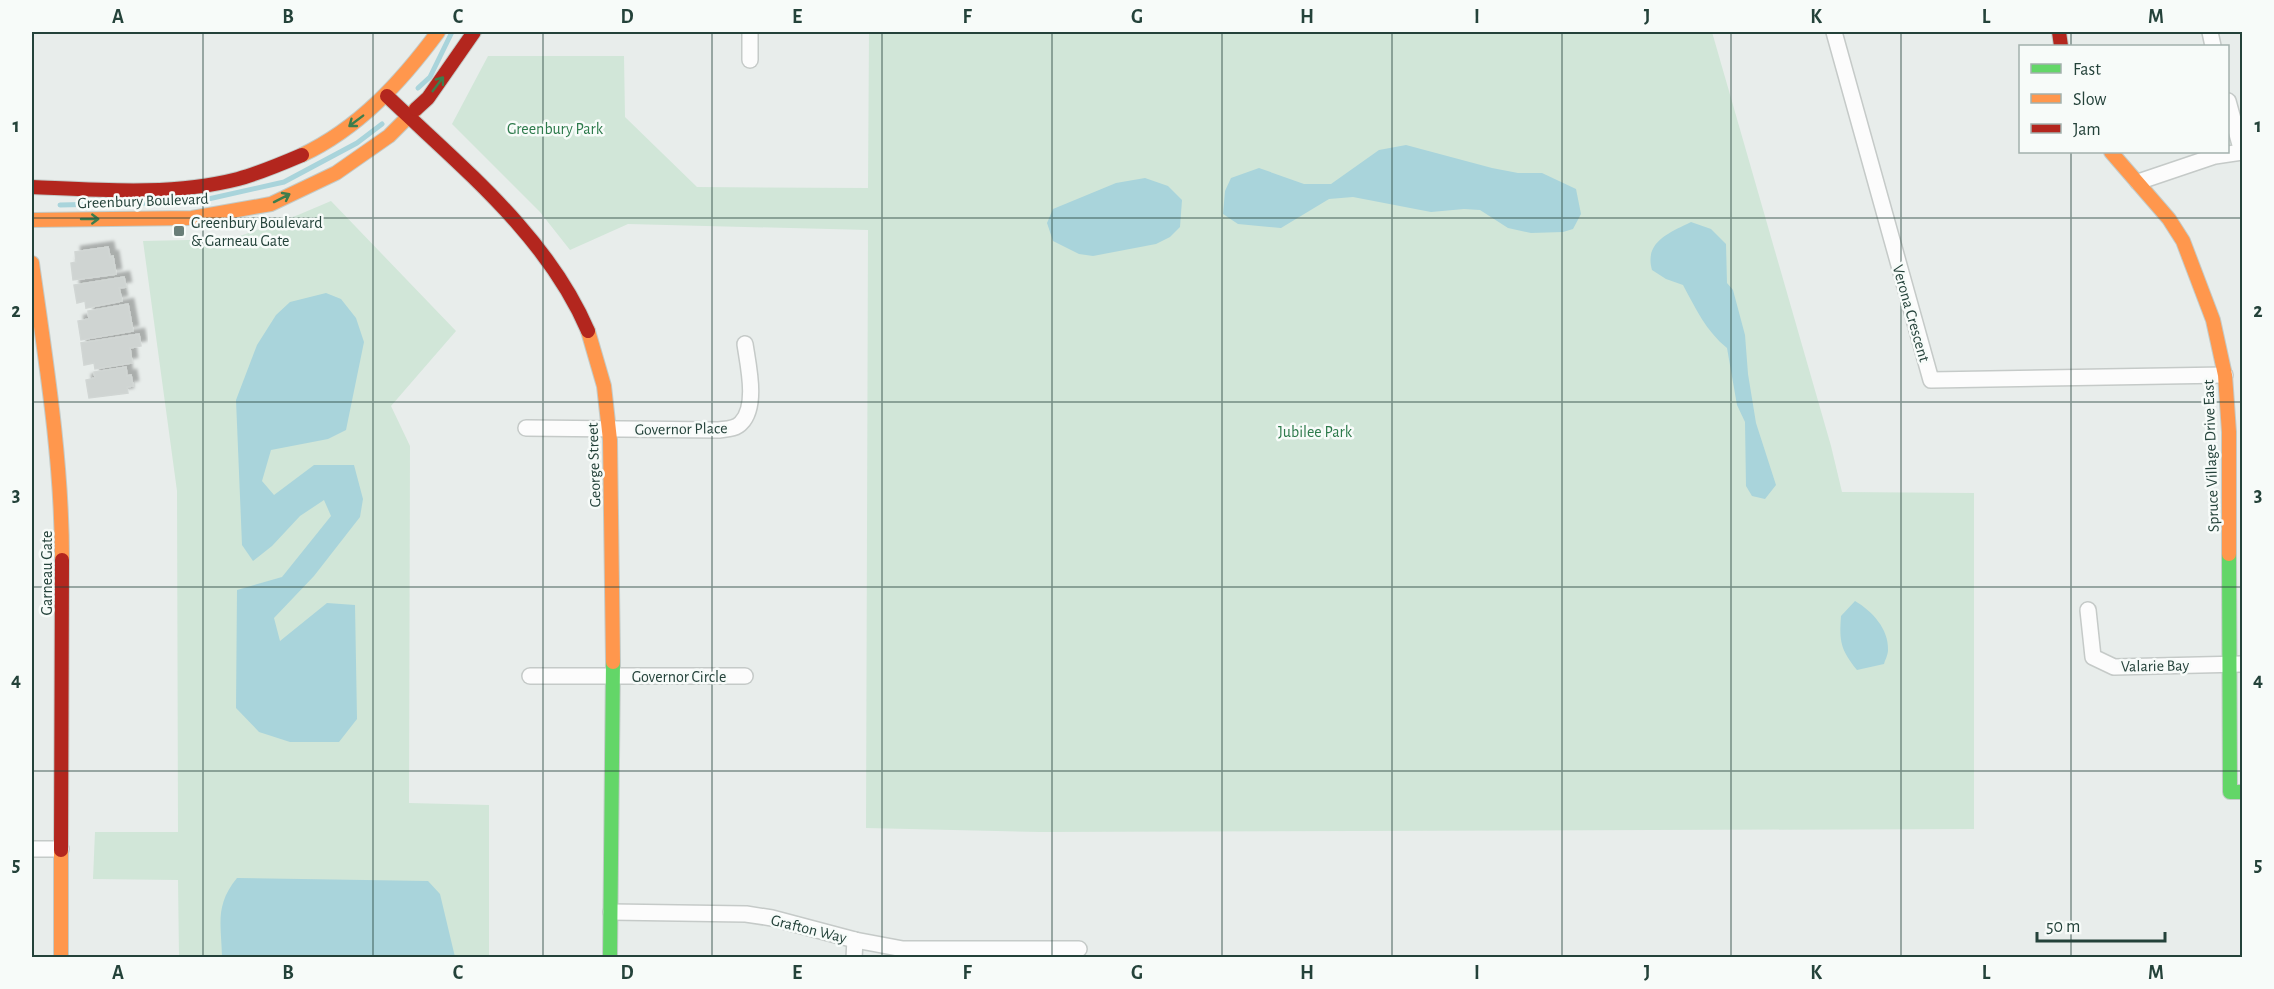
<svg xmlns="http://www.w3.org/2000/svg" width="2274" height="989" font-family="'Alegreya Sans',sans-serif">
	<style>
		.green { fill: #d1e6d8 }
		.water { fill: #a9d4db }
		.lines { fill: none; stroke-linecap: round; stroke-linejoin: round }
		.stream { stroke: #a9d4db; stroke-width: 5 }
		.building { fill: #cfd4d2; stroke: #d1d6d4; stroke-width: 1.5; filter: url(#shadow) }
		.street-casing { stroke: #c5cac8; stroke-width: 18 }
		.fast-casing { stroke: #c3cbc8; stroke-width: 16 }
		.slow-casing { stroke: #c3cbc8; stroke-width: 16 }
		.jam-casing { stroke: #c3cbc8; stroke-width: 16 }
		.street { stroke: #fcfcfc; stroke-width: 15 }
		.fast { stroke: #63d668; stroke-width: 14 }
		.slow { stroke: #ff974d; stroke-width: 14 }
		.jam { stroke: #b3261e; stroke-width: 14 }
		.oneway { stroke: #3d7d4c }
		.grid { fill: none; stroke: #24423a; stroke-width: 1.5; stroke-opacity: 0.55 }
		.poi-dot { fill: #697e78; stroke: #f7fbf9; stroke-width: 2 }
		.labels { text-anchor: middle; stroke-width: 5; stroke-linejoin: round; paint-order: stroke }
		.park-label { font-size: 16px; fill: #2d7a4b; stroke: #f7fbf9 }
		.street-label { font-size: 16px; fill: #24423a; stroke: #f7fbf9 }
		.poi-label { font-size: 16px; fill: #24423a; stroke: #f7fbf9; text-anchor: start }
		.neatline { fill: none; stroke: #24423a; stroke-width: 2 }
		.grid-label { font-size: 20px; text-anchor: middle; font-weight: bold; fill: #24423a }
	</style>
	<defs>
		<filter id="shadow"><feDropShadow dx="5.5" dy="-5.5" stdDeviation="1.5" flood-color="#0004"/></filter>
	</defs>
	<rect width="100%" height="100%" fill="#e8edeb"/>
	<g class="green">
		<path d="M869,32H1712L1831,446L1842,492L1974,493V829L1040,832L866,828L868,230L628,224L570,250L540,212L452,124L488,56H624L625,117L697,187L868,188Z"/>
		<path d="M331,201L456,331L391,406L410,446L409,803L489,805V957H179L178,880L93,879L95,832H178L177,491L143,241L232,239L298,215Z"/>
	</g>
	<g class="water">
		<path d="M1406,145L1492,168L1518,173H1542L1576,189L1581,214L1573,229L1563,232L1531,233L1508,228L1480,210L1464,209L1431,212L1353,197L1329,199L1281,228L1238,224L1223,214L1225,191L1231,178L1259,168L1304,184H1331L1379,150Z"/>
		<path d="M1145,178L1168,186L1182,200L1180,227L1170,237L1156,244L1093,256L1079,254L1053,241L1047,223L1053,209L1116,183Z"/>
		<path d="M1691,222L1711,229L1726,244L1727,283L1733,290L1745,335L1748,374L1756,423L1776,485L1765,499L1752,496L1746,486L1745,422L1737,405L1727,348C1706,331 1696,309 1683,285L1666,279L1652,270C1644,242 1669,233 1691,222Z"/>
		<path d="M326,293L341,299L356,318L364,342L346,430L328,439L271,450L262,481L274,495L314,465H354L363,499L360,517L314,576L274,618L280,641L327,603L355,605L357,719L339,742H290L259,732L236,708L237,590L282,577L331,516L324,500L300,516L272,546L253,561L242,545L236,400L257,345L276,315L290,302Z"/>
		<path d="M1855,601C1872,611 1889,629 1888,650C1888,655 1885,660 1884,664L1857,670C1841,650 1839,642 1841,616Z"/>
		<path d="M237,878L428,881L440,894L455,957L228,958L222,956C221,923 215,905 237,878Z"/>
	</g>
	<g class="lines">
		<g class="stream">
			<path d="M418,88L430,77L452,32"/>
			<path d="M60,205L195,202L284,182L357,143L382,124"/>
		</g>
	</g>
	<g class="building">
		<path d="M108,247L110,257L113,256L116,274L73,280L71,263L76,262L75,252Z"/>
		<path d="M124,277L126,287L119,288L122,301L86,308L85,301L77,303L74,285Z"/>
		<path d="M128,304L133,331L81,340L78,321L89,319L88,311Z"/>
		<path d="M139,334L141,346L130,348L132,363L95,369L94,363L84,365L81,343Z"/>
		<path d="M126,367L127,376L131,375L133,386L127,387L128,393L89,398L86,380L95,378L94,372Z"/>
	</g>
	<g class="lines">
		<defs>
			<g id="street">
				<path d="M1834,32L1931,380L2225,375"/>
				<path d="M2210,32L2213,46"/>
				<path d="M750,60V32"/>
				<path d="M2228,101L2242,152"/>
				<path d="M2138,182L2215,156L2242,152"/>
				<path d="M526,428L719,430C726,429 736,429 741,423C758,406 748,365 745,344"/>
				<path d="M2088,610L2093,657L2114,667L2242,664"/>
				<path d="M530,676H745"/>
				<path d="M32,849H61"/>
				<path d="M611,912L746,914L772,918L855,940L903,949H1079"/>
				<path d="M854,958L855,940"/>
			</g>
			<g id="fast">
				<path d="M2229,554L2230,792H2242"/>
				<path d="M610,958L613,662"/>
			</g>
			<g id="slow">
				<path d="M2111,152L2169,219L2183,241L2213,320L2225,375L2229,432V554"/>
				<path d="M302,155C359,128 401,82 438,32"/>
				<path d="M32,220L192,218L271,204L336,173L389,136L416,109"/>
				<path d="M32,263C46,362 62,460 62,560"/>
				<path d="M588,331L604,386L610,440L613,662"/>
				<path d="M61,958V850"/>
			</g>
			<g id="jam">
				<path d="M2059,32L2061,46"/>
				<path d="M387,96C461,167 547,235 588,331"/>
				<path d="M416,109L428,98L474,32"/>
				<path d="M32,187C100,190 171,196 238,179C260,173 281,164 302,155"/>
				<path d="M61,850L62,560"/>
			</g>
		</defs>
		<use href="#street" class="street-casing"/>
		<use href="#fast" class="fast-casing"/>
		<use href="#slow" class="slow-casing"/>
		<use href="#jam" class="jam-casing"/>
		<use href="#street" class="street"/>
		<use href="#fast" class="fast"/>
		<use href="#slow" class="slow"/>
		<use href="#jam" class="jam"/>
	</g>
	<defs><path id="oneway-shaft" d="M-6 0H5M1.5-3L5.5 0L1.5 3" fill="none" stroke-width="1.6" stroke-linecap="round" stroke-linejoin="round" transform="scale(1.5)"/></defs>
	<g class="oneway">
		<use href="#oneway-shaft" transform="translate(438 84) rotate(-53)"/>
		<use href="#oneway-shaft" transform="translate(356 121) rotate(143)"/>
		<use href="#oneway-shaft" transform="translate(282 198) rotate(-27)"/>
		<use href="#oneway-shaft" transform="translate(90 219)"/>
	</g>
	<path class="grid" d="M203,32V958M373,32V958M543,32V958M712,32V958M882,32V958M1052,32V958M1222,32V958M1392,32V958M1562,32V958M1731,32V958M1901,32V958M2071,32V46M2071,152V958M32,218H2242M32,402H2242M32,587H2242M32,771H2242"/>
	<rect class="poi-dot" x="173" y="225" width="12" height="12" rx="3"/>
	<g class="labels">
		<g class="park-label">
			<text x="555" y="134">Greenbury Park</text>
			<text x="1315" y="437">Jubilee Park</text>
		</g>
		<g class="street-label">
			<text transform="translate(143 200) rotate(-2)" y="6">Greenbury Boulevard</text>
			<text transform="translate(1912 313) rotate(74)" y="6">Verona Crescent</text>
			<text transform="translate(681 428) rotate(-1)" y="6">Governor Place</text>
			<text transform="translate(2210 456) rotate(-92)" y="6">Spruce Village Drive East</text>
			<text transform="translate(593 465) rotate(-92)" y="6">George Street</text>
			<text transform="translate(46 573) rotate(-90)" y="6">Garneau Gate</text>
			<text transform="translate(2155 665) rotate(-1)" y="6">Valarie Bay</text>
			<text x="679" y="682">Governor Circle</text>
			<text transform="translate(809 928) rotate(14)" y="6">Grafton Way</text>
		</g>
		<g class="poi-label">
			<text x="191" y="228">Greenbury Boulevard<tspan x="191" dy="18">&amp; Garneau Gate</tspan></text>
		</g>
	</g>
	<rect width="2274" height="989" fill="none" stroke="#f7fbf9" stroke-width="66"/>
	<rect x="2019" y="45" width="210" height="108" fill="#f7fbf9" stroke="#a3b1ad" stroke-width="1.5"/>
	<rect x="2031" y="64" width="30" height="9" fill="#63d668" stroke="#a3b1ad" stroke-width="1.5"/>
	<text x="2073" y="75" font-size="18" fill="#24423a">Fast</text>
	<rect x="2031" y="94" width="30" height="9" fill="#ff974d" stroke="#a3b1ad" stroke-width="1.5"/>
	<text x="2073" y="105" font-size="18" fill="#24423a">Slow</text>
	<rect x="2031" y="124" width="30" height="9" fill="#b3261e" stroke="#a3b1ad" stroke-width="1.5"/>
	<text x="2073" y="135" font-size="18" fill="#24423a">Jam</text>
	<path d="M2037 932v9h128v-9" fill="none" stroke="#24423a" stroke-width="3"/>
	<text x="2046" y="932" font-size="18" fill="#24423a" stroke="#f7fbf9" stroke-width="4.5" paint-order="stroke">50 m</text>
	<rect x="33" y="33" width="2208" height="923" class="neatline"/>
	<g class="grid-label">
		<text x="118" y="23">A</text>
		<text x="288" y="23">B</text>
		<text x="458" y="23">C</text>
		<text x="627" y="23">D</text>
		<text x="797" y="23">E</text>
		<text x="967" y="23">F</text>
		<text x="1137" y="23">G</text>
		<text x="1307" y="23">H</text>
		<text x="1477" y="23">I</text>
		<text x="1647" y="23">J</text>
		<text x="1816" y="23">K</text>
		<text x="1986" y="23">L</text>
		<text x="2156" y="23">M</text>
		<text x="16" y="132">1</text>
		<text x="2258" y="132">1</text>
		<text x="16" y="317">2</text>
		<text x="2258" y="317">2</text>
		<text x="16" y="501">3</text>
		<text x="2258" y="501">3</text>
		<text x="16" y="686">4</text>
		<text x="2258" y="686">4</text>
		<text x="16" y="871">5</text>
		<text x="2258" y="871">5</text>
		<text x="118" y="979">A</text>
		<text x="288" y="979">B</text>
		<text x="458" y="979">C</text>
		<text x="627" y="979">D</text>
		<text x="797" y="979">E</text>
		<text x="967" y="979">F</text>
		<text x="1137" y="979">G</text>
		<text x="1307" y="979">H</text>
		<text x="1477" y="979">I</text>
		<text x="1647" y="979">J</text>
		<text x="1816" y="979">K</text>
		<text x="1986" y="979">L</text>
		<text x="2156" y="979">M</text>
	</g>
</svg>
